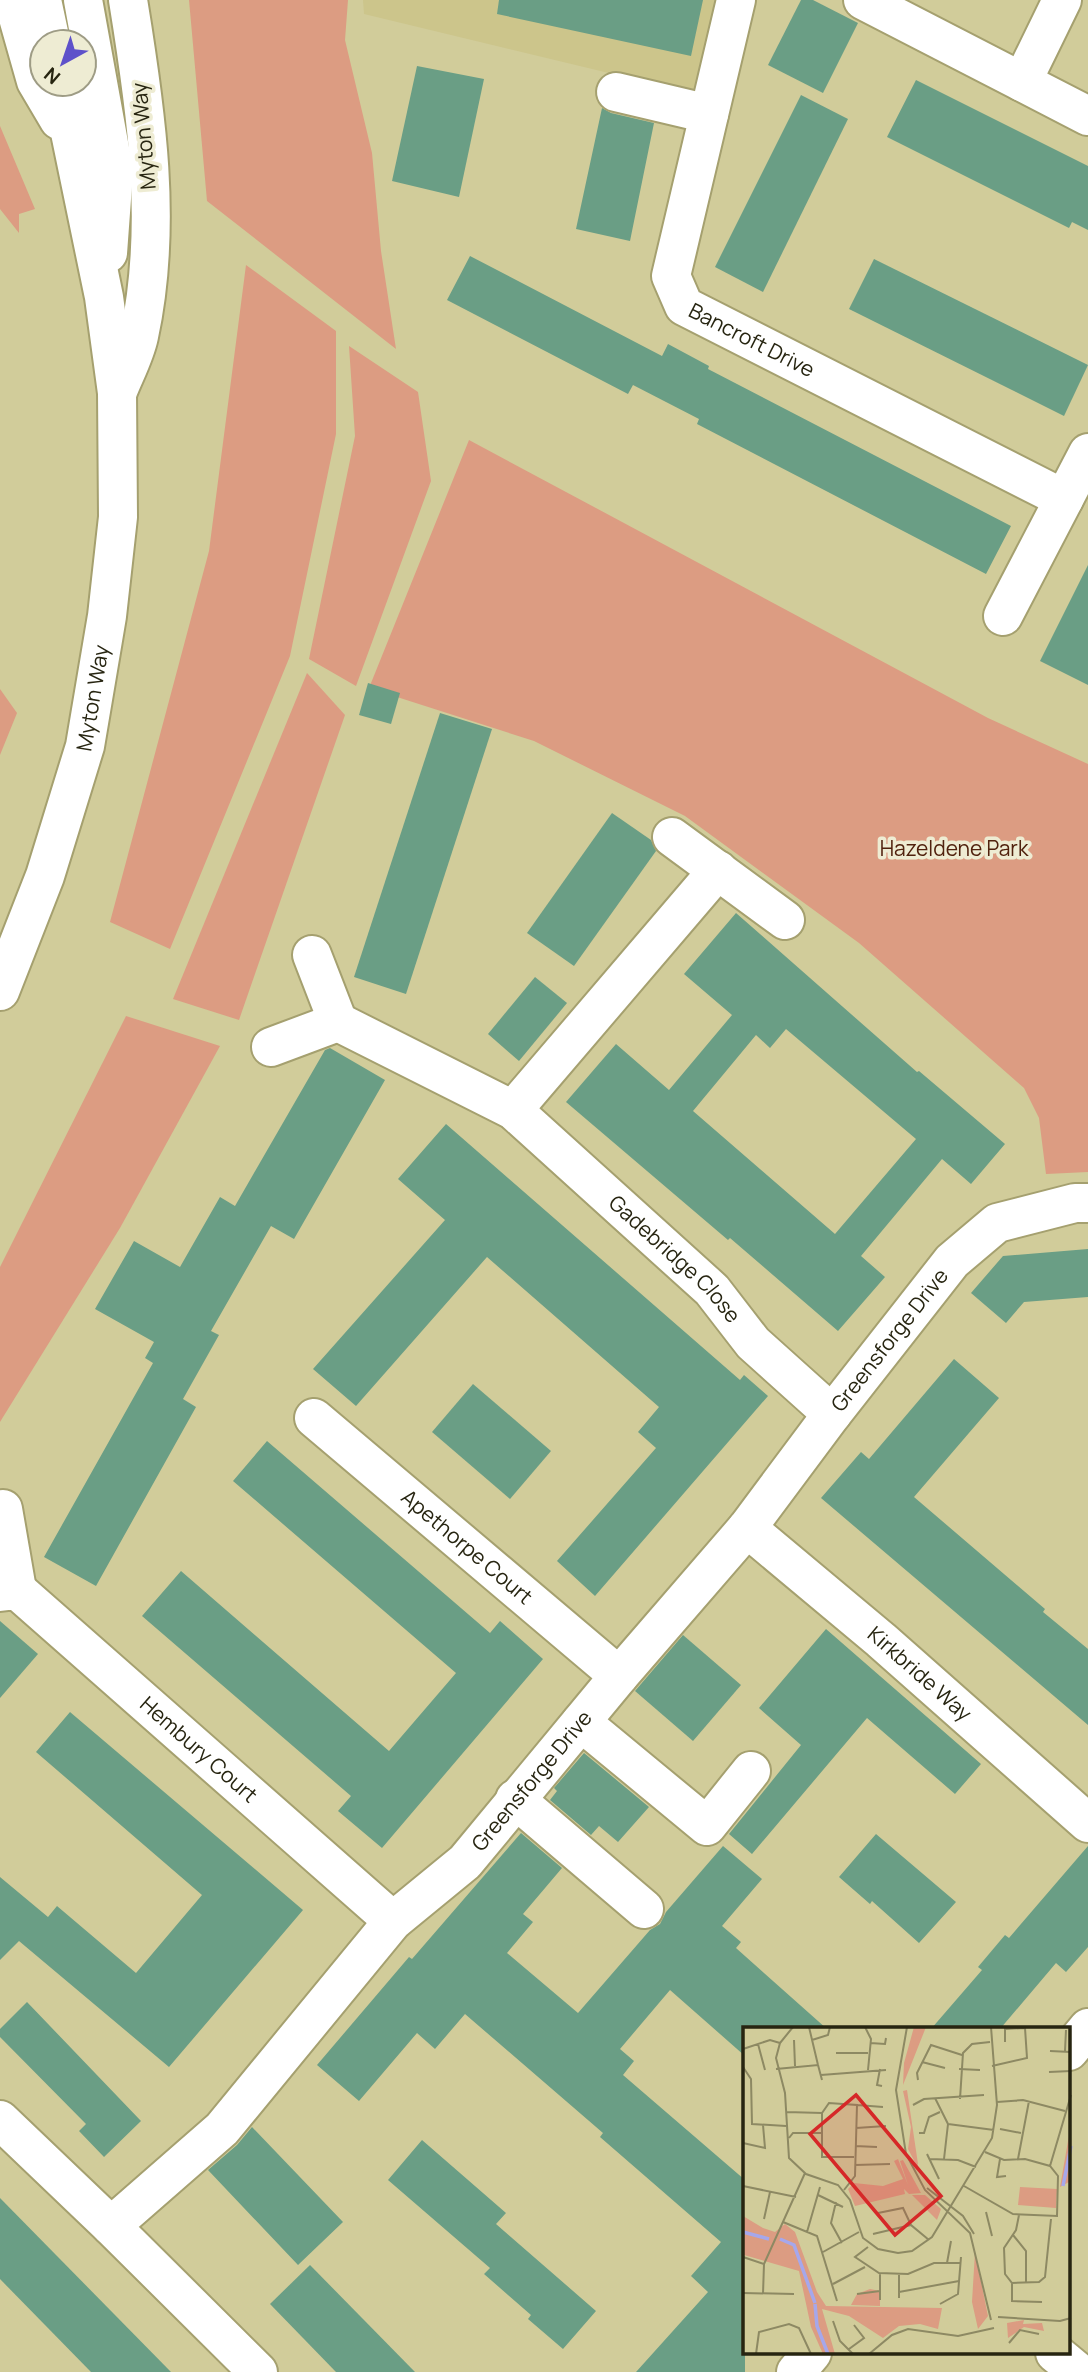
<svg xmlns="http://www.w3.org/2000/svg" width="1088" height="2372" font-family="Manrope,sans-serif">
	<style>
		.built { fill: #ccc58b }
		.green { fill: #dc9c82 }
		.building { fill: #6a9e85; fill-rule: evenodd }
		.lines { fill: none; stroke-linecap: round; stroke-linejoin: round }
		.street-casing { stroke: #a5a06f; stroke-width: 42 }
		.secondary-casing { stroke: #a5a06f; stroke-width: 42 }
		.street { stroke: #fff; stroke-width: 38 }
		.secondary { stroke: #fff; stroke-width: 38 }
		.labels { text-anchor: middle; stroke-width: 7; stroke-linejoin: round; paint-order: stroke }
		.street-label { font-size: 21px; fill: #272511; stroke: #eeecd3 }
		.park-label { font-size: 21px; fill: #50210d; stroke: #eeecd3 }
		.inset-river { fill: none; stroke: #a6a7eb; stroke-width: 3.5 }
		.inset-road { fill: none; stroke: #8d8963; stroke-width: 2 }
		.view { fill: #d62828; fill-opacity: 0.15; stroke: #d62828; stroke-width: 3.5 }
		.inset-edge { fill: none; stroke: #272511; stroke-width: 3.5 }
	</style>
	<rect width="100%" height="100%" fill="#d1cc9a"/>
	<path class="built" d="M363,0H721L696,94L364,14Z"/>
	<g class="green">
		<path d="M189,0H348L345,40L372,153L381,251L396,349L207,201Z"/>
		<path d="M0,126L35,209L19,214V233L0,209Z"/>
		<path d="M246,265L336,331V434L290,656L170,949L110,922L209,551Z"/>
		<path d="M349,346L418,392L431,481L356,686L309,659L355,436Z"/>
		<path d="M469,440L988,718L1088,764V1172L1046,1174L1039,1118L1024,1088L859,943L685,816L534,741L369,688Z"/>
		<path d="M307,673L345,715L239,1020L173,999Z"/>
		<path d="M0,689L17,713L0,755Z"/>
		<path d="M126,1016L220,1046L120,1228L0,1422V1267Z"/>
	</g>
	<g class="building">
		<path d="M499,0H703L691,56L497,14Z"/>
		<path d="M801,0H813L858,23L823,93L768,65Z"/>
		<path d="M417,66L484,79L459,197L392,181Z"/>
		<path d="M916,80L1088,166V230L1072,222L1069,228L887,137Z"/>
		<path d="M801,95L848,119L763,292L715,267Z"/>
		<path d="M602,108L611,113L654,123L630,241L576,229Z"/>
		<path d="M470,256L662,356L668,344L709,366L708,369L1011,526L986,574L697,424L699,419L633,385L628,394L447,300Z"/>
		<path d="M874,259L1088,365L1064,416L849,309Z"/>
		<path d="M1088,565V685L1040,661Z"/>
		<path d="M368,683L400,693L391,724L359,715Z"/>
		<path d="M440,713L492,729L406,994L354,977Z"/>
		<path d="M612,813L651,840L656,851L574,966L527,933Z"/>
		<path d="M736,913L917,1072L919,1071L1005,1144L971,1184L942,1159L861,1256L885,1277L838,1331L730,1238L728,1240L566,1102L616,1044L669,1090L732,1015L684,974ZM786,1029L916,1139L835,1234L693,1111L756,1035L770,1048Z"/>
		<path d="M535,977L567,1003L519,1061L488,1034Z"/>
		<path d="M330,1048L385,1080L294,1239L271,1226L211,1331L219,1335L183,1399L196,1407L96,1586L44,1557L153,1363L145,1358L154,1342L95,1309L134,1241L180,1267L220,1197L235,1206L325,1050Z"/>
		<path d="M446,1124L740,1380L744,1375L768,1396L595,1596L557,1561L656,1448L638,1432L659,1407L487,1257L356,1406L313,1369L445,1220L398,1179Z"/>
		<path d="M1088,1249V1297L1024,1302L1006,1323L971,1293L1003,1256Z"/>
		<path d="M954,1359L999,1398L914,1497L1045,1609L1043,1612L1088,1649V1725L821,1498L861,1452L869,1459Z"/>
		<path d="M473,1384L551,1451L510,1499L432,1432Z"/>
		<path d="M267,1441L490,1633L500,1621L543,1659L382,1848L338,1811L351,1796L142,1616L181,1571L389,1751L456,1673L233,1481Z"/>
		<path d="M0,1621L38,1654L0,1698Z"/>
		<path d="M826,1629L981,1764L955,1794L867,1718L752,1854L729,1834L801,1745L759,1708Z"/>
		<path d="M683,1635L741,1685L693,1741L635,1691Z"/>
		<path d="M70,1712L303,1910L169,2067L19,1941L0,1960V1877L48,1917L57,1906L136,1973L202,1895L36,1752Z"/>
		<path d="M584,1753L649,1807L618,1842L599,1826L591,1835L550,1800L557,1791L554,1788Z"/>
		<path d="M521,1833L562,1868L523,1914L533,1922L507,1953L578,2013L650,1930L660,1924L666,1912L723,1846L762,1879L722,1926L741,1942L736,1948L827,2029H745V2056L670,1990L620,2049L634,2061L623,2075L745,2180V2372H636L708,2292L691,2276L721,2242L600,2137L603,2133L465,2014L435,2049L417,2033L359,2101L317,2065L409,1957L412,1959Z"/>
		<path d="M876,1834L956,1902L919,1943L872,1901L870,1904L839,1877Z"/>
		<path d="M1088,1846V1947L1066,1972L1056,1963L1000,2029H931L982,1970L978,1967L1005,1935L1009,1938Z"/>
		<path d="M27,2002L141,2121L104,2157L79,2131L86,2124L0,2037V2029Z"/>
		<path d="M252,2127L343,2222L298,2265L208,2170L237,2145Z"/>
		<path d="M422,2140L506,2213L496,2224L596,2311L563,2349L528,2319L531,2315L484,2274L490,2268L388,2180Z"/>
		<path d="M0,2198L171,2372H91L0,2279Z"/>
		<path d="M310,2265L415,2372H336L270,2304Z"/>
	</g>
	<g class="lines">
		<defs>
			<g id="street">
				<path id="s1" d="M736,0L671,276L684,306L1064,499"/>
				<path d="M863,0L1088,116"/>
				<path d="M1022,82L1062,0"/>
				<path d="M616,92L709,114"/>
				<path d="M1003,616L1088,453"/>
				<path d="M672,837L785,920"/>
				<path id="s2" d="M338,1022L513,1110L712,1290L753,1343L832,1414"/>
				<path d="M271,1047L338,1022L312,955"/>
				<path d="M513,1110L718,870"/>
				<path id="s3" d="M314,1418L619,1676"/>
				<path d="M3,1509L17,1590"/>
				<path id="s4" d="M747,1528L881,1640L1088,1823"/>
				<path id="s5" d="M0,1592L17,1590L393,1921"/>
				<path d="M581,1722L707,1826L751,1771"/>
				<path d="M515,1799L644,1909"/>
				<path d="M1069,2051L1088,2028"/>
				<path d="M0,2120L111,2226"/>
				<path d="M1055,2353L1078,2372"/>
				<path id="s6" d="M258,2372L111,2226L222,2129L393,1921L465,1862L619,1676L747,1528L832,1414L952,1261L997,1223L1075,1203H1088"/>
				<path d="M796,2372L812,2353"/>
			</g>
			<g id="secondary">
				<path d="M13,0L36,81L59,120"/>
				<path d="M42,0L51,42"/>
				<path d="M83,0L114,171L108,253"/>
				<path d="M118,391C125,373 135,355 139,336C163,225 146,110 128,0"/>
				<path id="s7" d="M0,991L45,876L85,746L107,616L118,517L117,393L104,297L60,84"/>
			</g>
		</defs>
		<use href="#street" class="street-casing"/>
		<use href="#secondary" class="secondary-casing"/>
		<use href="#street" class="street"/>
		<use href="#secondary" class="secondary"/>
	</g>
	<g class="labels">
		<g class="street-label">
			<text transform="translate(144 136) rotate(-95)" y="7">Myton Way</text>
			<text dy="7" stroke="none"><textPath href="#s1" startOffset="392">Bancroft Drive</textPath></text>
			<text dy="7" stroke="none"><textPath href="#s7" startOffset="308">Myton Way</textPath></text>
			<text dy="7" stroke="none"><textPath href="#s2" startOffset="416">Gadebridge Close</textPath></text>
			<text dy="7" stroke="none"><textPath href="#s6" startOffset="1390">Greensforge Drive</textPath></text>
			<text dy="7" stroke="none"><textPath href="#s3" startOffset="200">Apethorpe Court</textPath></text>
			<text dy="7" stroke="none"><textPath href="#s4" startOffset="226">Kirkbride Way</textPath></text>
			<text dy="7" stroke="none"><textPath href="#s5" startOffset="259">Hembury Court</textPath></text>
			<text dy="7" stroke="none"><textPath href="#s6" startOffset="822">Greensforge Drive</textPath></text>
		</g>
		<g class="park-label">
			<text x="954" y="856">Hazeldene Park</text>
		</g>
	</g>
	<g transform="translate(743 2027)">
		<rect width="327" height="327" fill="#d1cc9a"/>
		<path d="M171,0H183L160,58L161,36ZM164,63L175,137L174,139L165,122L168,100L160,64ZM327,105L326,155L317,160L325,114ZM155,132L165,158L157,134L160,133L178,166L166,167L161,162L162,167L112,179L105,162L111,156L140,159L160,152L151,134ZM277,160L314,162L313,181L275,178ZM169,168H182L198,182L194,193ZM0,189L20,201L32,205L42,197L52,205L74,265L83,279L199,281L195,302L177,297L156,299L140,311L106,289L79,282L92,327H80L68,300L56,244L1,228ZM232,225L245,289L235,302L229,275ZM127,262L137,264V279L108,278L114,267ZM281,293L280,297L299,296L301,304L281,300L265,311L264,296Z" fill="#dc9c82"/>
		<path class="inset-river" d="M320,159L328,119M0,205L26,212M37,212L51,218L72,276M72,277L74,299L85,327"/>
		<path class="inset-road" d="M50,0L37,16L33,31L42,66L46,131L63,147L95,158L107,173L120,211L135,222L155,226L169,224L189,210L249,111L254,78L248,0M66,0L75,38M122,0L128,12L125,43M164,0L153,63L163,127L182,163L227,206L248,293M51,13L52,39M69,13L85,8L87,0M127,16L142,17L143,11M15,17L22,43M0,22L27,13L37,16M307,24L328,25M322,24L323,3M93,26H125M179,35L202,41M249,39L284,31L282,1L262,2V15M0,40L8,52L9,97L43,99M33,42L75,38L79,53M137,42L134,58L139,59M216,42L237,43M306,45L328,44M78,48L143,43M175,53L174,46L188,18L219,28M192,71L205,97L201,132M217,72L220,26L229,17L247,15M254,75L280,73L322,84M114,78L140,80M170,78L181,72L241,68M43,85L79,86L86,76L114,78L112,149L101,163M79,86V130H111M205,97L251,103M113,101L143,99M257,102L278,106M176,106H181L186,90L197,85M46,111L50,106H79M0,116L22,121L20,98M112,119L134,120M184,127L196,152M186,132L215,133L233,140M257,132L254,150L263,149M275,132L286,74M112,138L147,137M307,139L328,68M0,159L53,170M221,159L270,187L314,189L315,149L307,139L282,132L261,133L242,125M184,161L220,189L231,207M75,168L100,180M93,175L88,196L99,216M243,185L249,209M135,186L160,181L168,198L186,213M276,188L273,203L261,221L262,247L269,256L296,255L302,250L308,192M21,192L27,165M40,195L74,209L94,274M64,205L77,160M130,207L168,198M270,208L283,224V256M125,220L112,230L136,246L165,247L191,236H217M80,225L116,205M0,230L21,237M204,236L208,214M269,256V274L299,275M90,257L122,240M156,265L216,254M0,266L51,267M20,267L21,237L62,146M114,267L137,264M156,271V247M137,273V246M197,277L215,267L218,230M255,290L317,294L328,291M90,294L97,314L110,327M266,316L277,303L296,307M106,322L121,311L111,298M13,327L16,305L46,297L56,301L68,327M126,327L149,308L165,302L215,309L251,301"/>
		<path class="view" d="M113,68L198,169L152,208L67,107Z"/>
		<rect width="327" height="327" class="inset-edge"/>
	</g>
	<g transform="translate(63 63) rotate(220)"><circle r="33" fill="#eeecd3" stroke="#9e9c85" stroke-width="2"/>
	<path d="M0-5L12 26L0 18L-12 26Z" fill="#5e51ca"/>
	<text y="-10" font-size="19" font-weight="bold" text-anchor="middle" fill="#272511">N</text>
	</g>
</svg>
